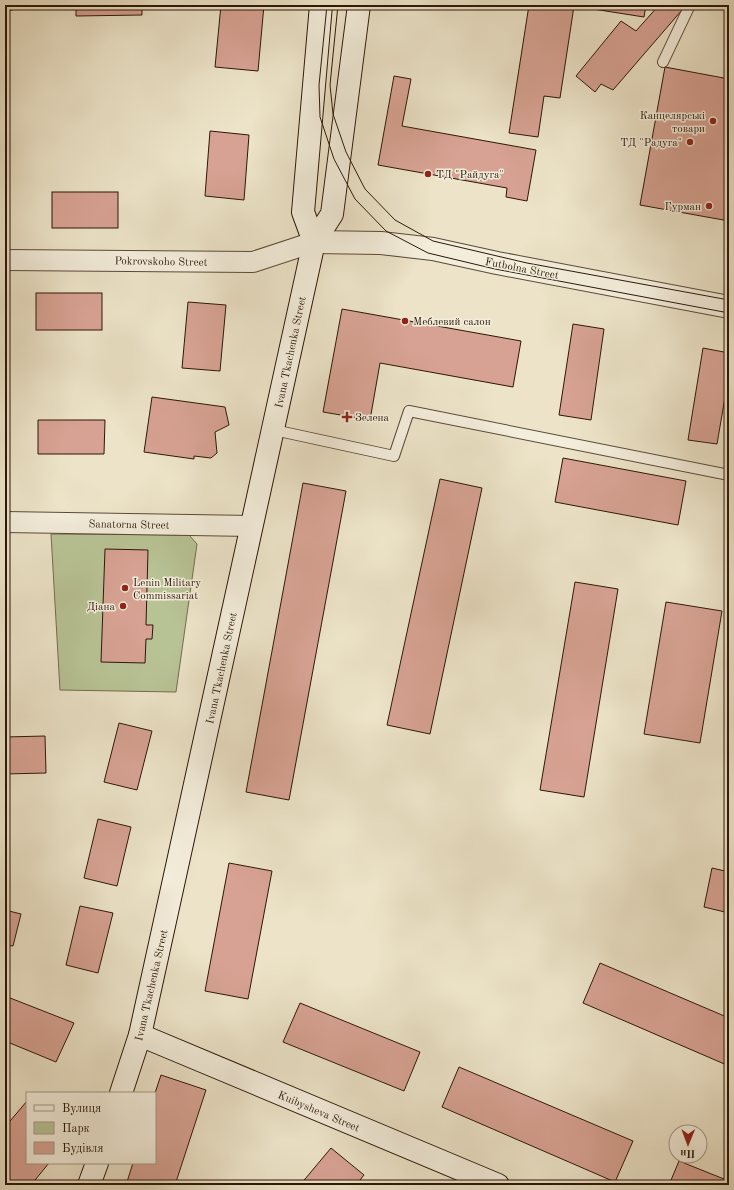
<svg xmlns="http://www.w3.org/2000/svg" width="734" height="1190" font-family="'Old Standard TT',serif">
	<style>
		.green { fill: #b8c395; stroke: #726d4e }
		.building { fill: #d7a293; stroke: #2c1708 }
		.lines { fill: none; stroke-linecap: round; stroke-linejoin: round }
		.service-casing { stroke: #5c4a38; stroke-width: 12 }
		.minor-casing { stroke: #5c4a38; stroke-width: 22 }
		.tertiary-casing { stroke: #5c4a38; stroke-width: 24 }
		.secondary-casing { stroke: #2c1708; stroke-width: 24 }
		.service { stroke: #f3eddb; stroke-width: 10 }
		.minor { stroke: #f3eddb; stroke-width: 20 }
		.tertiary { stroke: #f3eddb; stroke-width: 22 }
		.secondary { stroke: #f3eddb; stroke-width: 22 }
		.tram { stroke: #2c1708; stroke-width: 1 }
		.poi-dot { fill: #8f2418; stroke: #f3eddb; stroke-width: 1.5 }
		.labels { text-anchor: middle; stroke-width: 3; stroke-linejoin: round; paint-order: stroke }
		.poi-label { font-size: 11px; fill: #2c1708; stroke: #f3eddb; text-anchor: end }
		.street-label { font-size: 11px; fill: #2c1708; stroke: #f3eddb }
	</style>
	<rect width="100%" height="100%" fill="#ece3c8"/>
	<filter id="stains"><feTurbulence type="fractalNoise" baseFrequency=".005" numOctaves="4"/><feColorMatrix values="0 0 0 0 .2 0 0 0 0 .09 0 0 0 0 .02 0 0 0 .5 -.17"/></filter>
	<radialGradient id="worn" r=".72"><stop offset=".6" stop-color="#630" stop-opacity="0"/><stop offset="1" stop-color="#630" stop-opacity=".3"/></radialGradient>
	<path class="green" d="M51,534L189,535L197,544L176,692L60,690Z"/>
	<g class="building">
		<rect x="5" y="5" width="7" height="5"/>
		<path d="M76,5H142V15L76,16Z"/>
		<path d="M221,5H264L258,71L215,67Z"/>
		<path d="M529,5H646L644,17L574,6L560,98L544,96L538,137L509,133Z"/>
		<path d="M659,5H675L682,10L613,90L601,84L595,92L576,76L621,21L636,31Z"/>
		<path d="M665,67L729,79V221L640,205Z"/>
		<path d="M394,76L411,79L402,126L536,150L527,201L506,197L507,188L378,165Z"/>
		<path d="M210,131L249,135L244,200L205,196Z"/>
		<rect x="52" y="192" width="66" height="36"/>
		<rect x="36" y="293" width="66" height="37"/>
		<path d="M188,302L226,305L220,371L182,368Z"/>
		<path d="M342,309L521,341L513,387L380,363L370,420L323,412Z"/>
		<path d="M573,324L604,329L591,420L559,415Z"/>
		<path d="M703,348L729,353V374L717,444L688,440Z"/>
		<path d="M152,397L225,407L229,425L215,432L217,453L211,458L194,456V459L144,452Z"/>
		<path d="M38,420H105L104,454H38Z"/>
		<path d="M563,458L686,481L678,525L555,502Z"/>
		<path d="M440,479L482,488L430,734L387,725Z"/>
		<path d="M303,483L346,491L289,800L246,792Z"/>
		<path d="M105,549L148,550L146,625H153L152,639H146L145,663L101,662Z"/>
		<path d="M575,582L618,589L584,797L540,790Z"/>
		<path d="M666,602L722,611L700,743L644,734Z"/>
		<path d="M119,723L152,731L137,790L104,782Z"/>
		<path d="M45,736L46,773L5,774V737Z"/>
		<path d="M98,819L131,827L117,886L84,878Z"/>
		<path d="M229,863L272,871L248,999L205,991Z"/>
		<path d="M712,868L729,872V913L704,907Z"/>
		<path d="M80,906L113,913L98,973L66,965Z"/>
		<path d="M5,910L21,914L13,946L5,945Z"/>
		<path d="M600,963L729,1018V1066L583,1003Z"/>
		<path d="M5,996L74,1023L56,1062L5,1041Z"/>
		<path d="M300,1003L420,1052L404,1091L283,1042Z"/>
		<path d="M459,1067L633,1141L615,1182L442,1107Z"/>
		<path d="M161,1075L206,1090L175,1185H126L133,1163H155V1093Z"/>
		<path d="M27,1101V1163H49L31,1185H5V1127Z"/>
		<path d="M331,1148L364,1175L356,1185H300Z"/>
		<path d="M679,1161L729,1181V1185H669Z"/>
	</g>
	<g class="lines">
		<defs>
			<g id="service">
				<path d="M663,62L690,5"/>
				<path d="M274,430L394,456L409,411L729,475"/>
			</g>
			<g id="minor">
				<path d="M5,260L253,262L314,242"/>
				<path d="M5,522L252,526"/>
			</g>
			<path id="tertiary" d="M314,242L381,243L433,249L497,263L729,307"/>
			<g id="secondary">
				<path d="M314,242L303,212L321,5"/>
				<path d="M140,1035L498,1185"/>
				<path d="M121,1093L140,1035L314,242L332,214L359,5"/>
				<path d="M89,1185L97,1163"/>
			</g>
		</defs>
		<use href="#service" class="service-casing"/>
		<use href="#minor" class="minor-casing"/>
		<use href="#tertiary" class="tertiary-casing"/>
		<use href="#secondary" class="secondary-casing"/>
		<use href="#service" class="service"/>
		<use href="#minor" class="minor"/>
		<use href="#tertiary" class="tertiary"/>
		<use href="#secondary" class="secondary"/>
		<g class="tram">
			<path d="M327,5L319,85L320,117L334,159L355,199L386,231L428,253L495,269L729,313"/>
			<path d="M338,5L330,85L333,114L346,152L365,189L395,220L433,241L527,263L729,300"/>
		</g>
	</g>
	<g class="poi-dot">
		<circle cx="713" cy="121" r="4"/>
		<circle cx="690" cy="142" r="4"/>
		<circle cx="428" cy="174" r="4"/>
		<circle cx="709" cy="206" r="4"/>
		<circle cx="405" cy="321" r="4"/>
		<path d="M345 411h4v4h4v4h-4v4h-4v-4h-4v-4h4z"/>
		<circle cx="125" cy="588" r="4"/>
		<circle cx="123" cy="606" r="4"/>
	</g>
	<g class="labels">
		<g class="poi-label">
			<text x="705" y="119">Канцелярські<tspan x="705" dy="13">товари</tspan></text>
			<text x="682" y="146">ТД "Радуга"</text>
			<text x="436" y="178" text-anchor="start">ТД "Райдуга"</text>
			<text x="701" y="210">Гурман</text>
			<text x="413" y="325" text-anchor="start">Меблевий салон</text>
			<text x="355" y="421" text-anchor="start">Зелена</text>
			<text x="133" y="586" text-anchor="start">Lenin Military<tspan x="133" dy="13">Commissariat</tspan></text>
			<text x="115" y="610">Діана</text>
		</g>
		<g class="street-label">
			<text transform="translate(161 261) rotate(1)" y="4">Pokrovskoho Street</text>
			<text transform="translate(522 268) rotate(11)" y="4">Futbolna Street</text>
			<text transform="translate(290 352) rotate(-78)" y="4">Ivana Tkachenka Street</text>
			<text transform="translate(129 524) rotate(1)" y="4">Sanatorna Street</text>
			<text transform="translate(221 668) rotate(-78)" y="4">Ivana Tkachenka Street</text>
			<text transform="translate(151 985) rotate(-77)" y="4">Ivana Tkachenka Street</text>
			<text transform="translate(319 1111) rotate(23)" y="4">Kuibysheva Street</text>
		</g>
	</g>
	<rect width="734" height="1190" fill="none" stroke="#ece3c8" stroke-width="20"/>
	<rect x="6" y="6" width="722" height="1178" fill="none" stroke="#2c1708" stroke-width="2"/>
	<rect x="10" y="10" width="714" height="1170" fill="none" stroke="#2c1708"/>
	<rect x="26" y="1092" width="130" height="72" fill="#f3eddb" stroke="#a39787"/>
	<rect x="34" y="1105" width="20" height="6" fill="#f3eddb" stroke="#a39787"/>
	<text x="62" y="1112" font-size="12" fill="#2c1708">Вулиця</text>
	<rect x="34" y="1122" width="20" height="12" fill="#b8c395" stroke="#a39787"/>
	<text x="62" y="1132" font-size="12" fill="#2c1708">Парк</text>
	<rect x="34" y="1142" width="20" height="12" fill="#d7a293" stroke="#a39787"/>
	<text x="62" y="1152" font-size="12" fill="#2c1708">Будівля</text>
	<g transform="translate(688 1144) rotate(181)"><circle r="19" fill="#f3eddb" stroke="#a39787"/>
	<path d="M0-3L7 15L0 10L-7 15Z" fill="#8f2418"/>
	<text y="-6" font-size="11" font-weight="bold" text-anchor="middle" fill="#2c1708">Пн</text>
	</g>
	<rect width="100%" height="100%" filter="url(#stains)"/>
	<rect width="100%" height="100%" fill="url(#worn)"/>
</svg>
